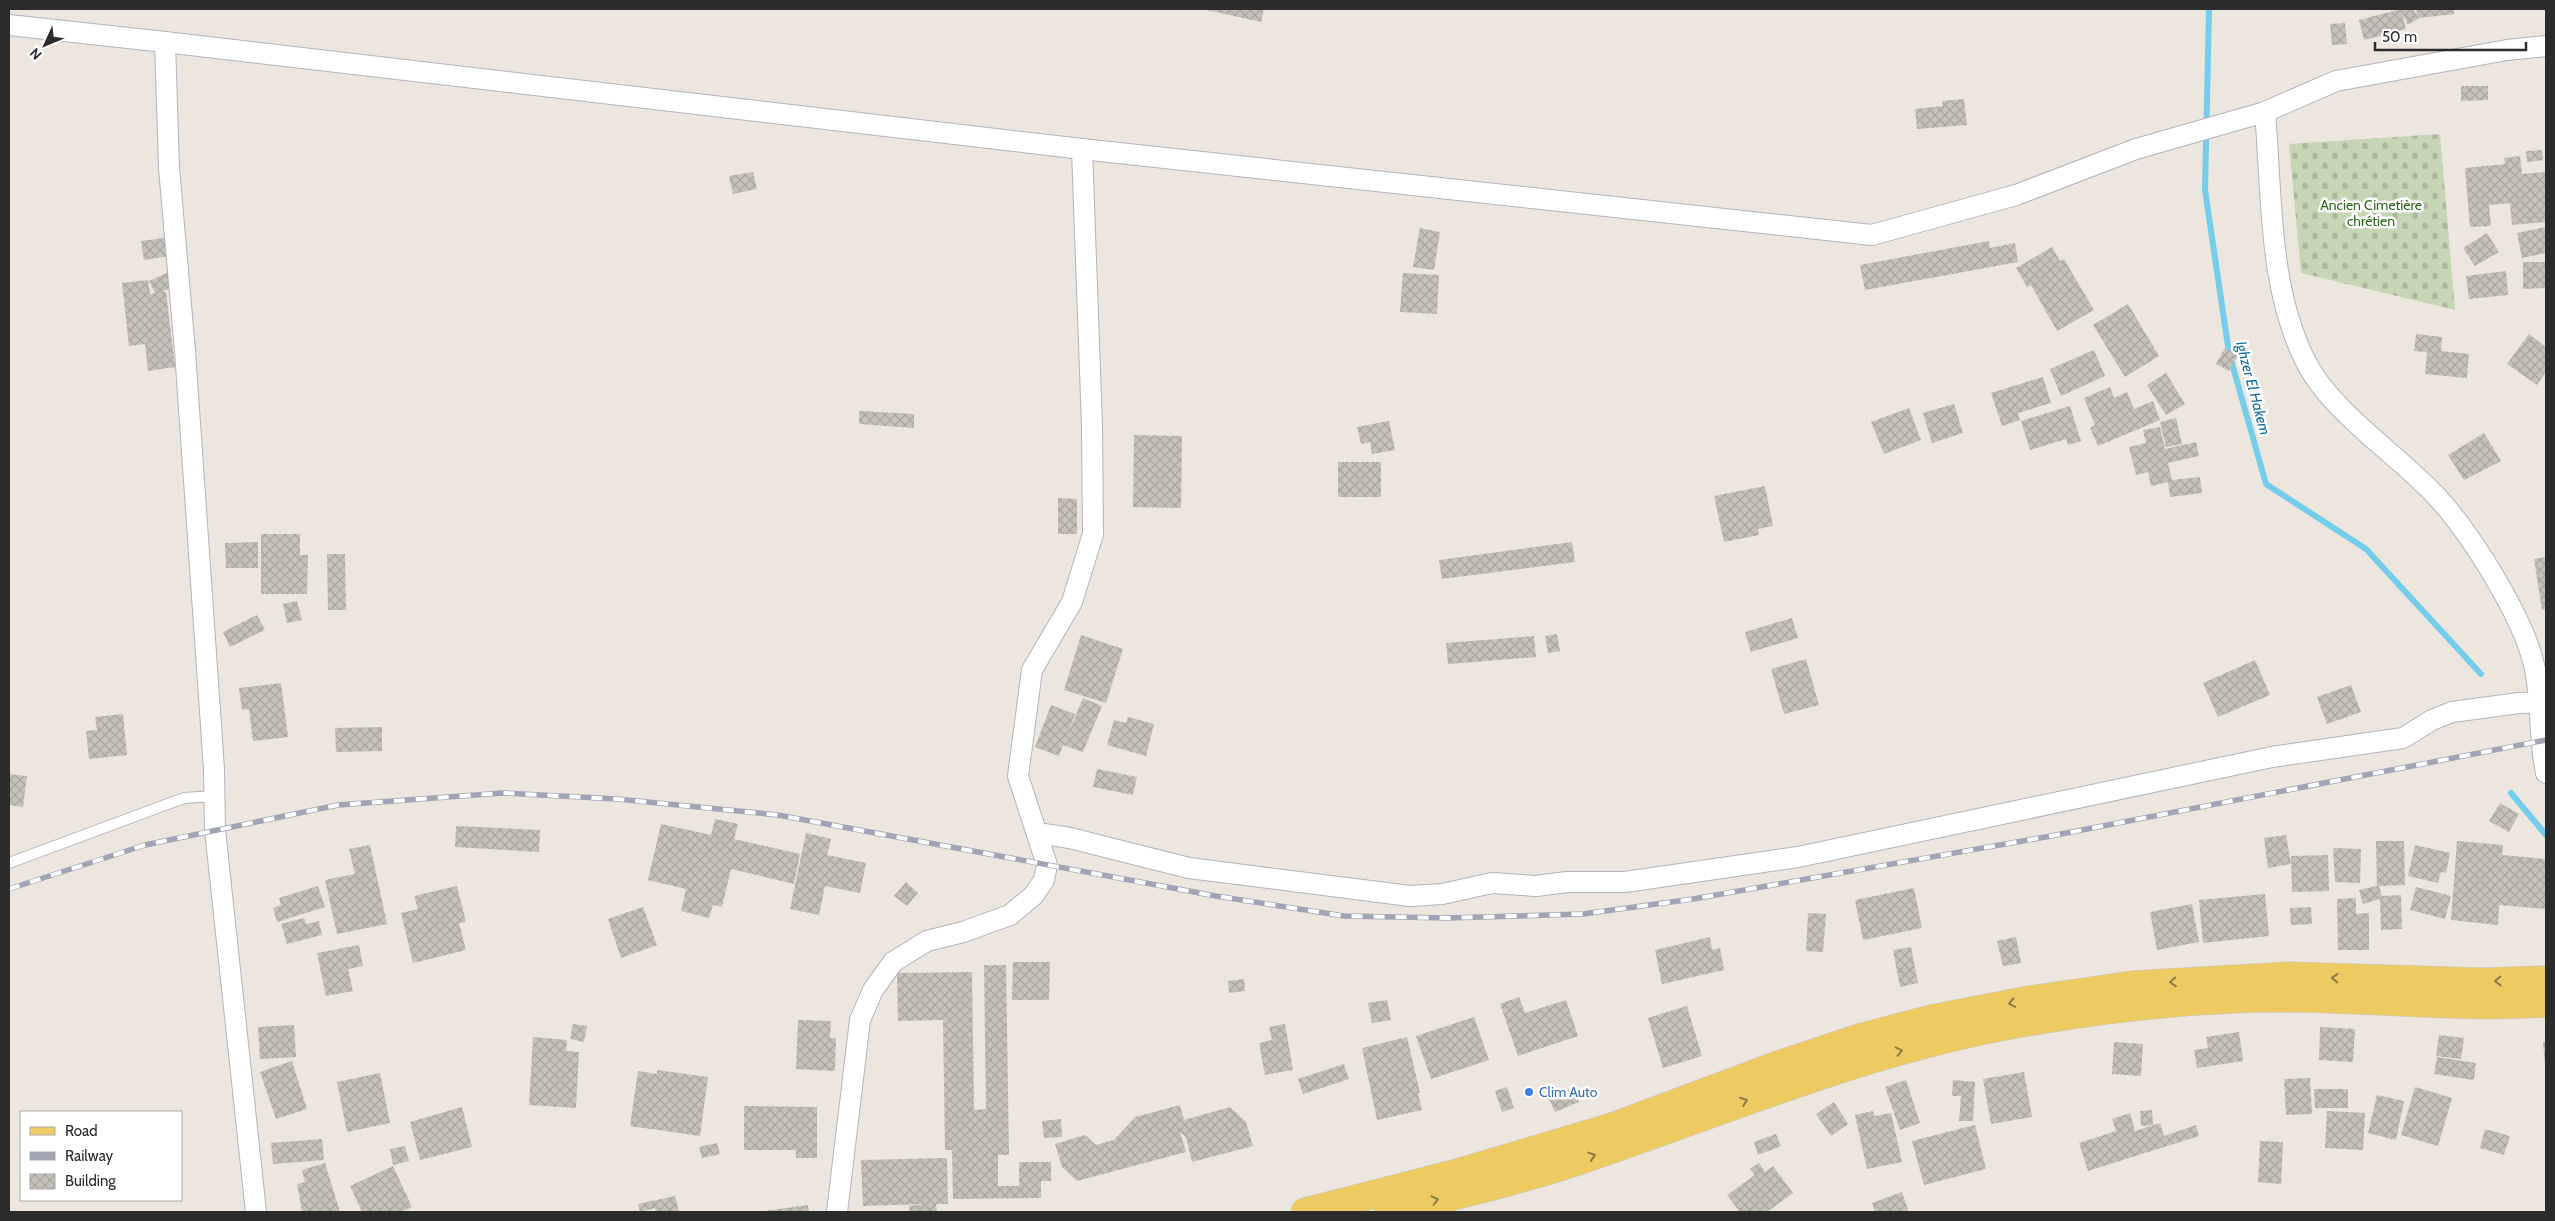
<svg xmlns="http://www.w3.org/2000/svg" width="2555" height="1221" font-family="Cabin,sans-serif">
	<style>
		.cemetery { fill: url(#cemetery-stones) }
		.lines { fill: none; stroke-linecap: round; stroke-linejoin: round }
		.stream { stroke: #74cdeb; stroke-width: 6 }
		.building { fill: url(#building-cross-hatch) }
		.service-casing { stroke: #b1b4be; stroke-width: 12 }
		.minor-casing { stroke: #b1b4be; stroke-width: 22 }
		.primary-casing { stroke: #c4c4c4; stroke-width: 29 }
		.service { stroke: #fff; stroke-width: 10 }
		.minor { stroke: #fff; stroke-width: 20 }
		.primary { stroke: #edcb62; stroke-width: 28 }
		.rail-casing { stroke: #a0a4b5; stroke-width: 5.5 }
		.rail { stroke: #fff; stroke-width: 4; stroke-dasharray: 11; stroke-linecap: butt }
		.oneway { stroke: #8c7b46 }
		.shop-dot { fill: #3f7fe0; stroke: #fff; stroke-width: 2 }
		.labels { text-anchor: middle; stroke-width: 5; stroke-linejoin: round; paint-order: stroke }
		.park-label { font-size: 14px; fill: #2d671c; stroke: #fff }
		.shop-label { font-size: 14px; fill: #366cbe; stroke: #fff; text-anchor: start }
		.water-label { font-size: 15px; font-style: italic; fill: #116c99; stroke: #fff }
	</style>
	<defs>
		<pattern id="cemetery-stones" width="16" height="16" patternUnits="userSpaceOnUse" patternTransform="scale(1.25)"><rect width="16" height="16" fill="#c6d6b5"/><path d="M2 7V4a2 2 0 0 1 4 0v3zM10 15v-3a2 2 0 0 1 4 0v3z" fill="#aab89c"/></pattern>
		<pattern id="building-cross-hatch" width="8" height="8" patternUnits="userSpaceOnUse" patternTransform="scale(1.25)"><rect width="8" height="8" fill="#c5c0b9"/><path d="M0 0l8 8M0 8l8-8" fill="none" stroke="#a9a59f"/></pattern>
	</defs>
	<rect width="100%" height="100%" fill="#ece6de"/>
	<path class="cemetery" d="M2440,134L2455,310L2301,273L2289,144Z"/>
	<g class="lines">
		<g class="stream">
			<path d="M2209,9L2205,190L2229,353L2266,484L2366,549L2481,674"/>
			<path d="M2511,793L2546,835"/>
		</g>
	</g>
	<g class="building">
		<path d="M1202,9H1264L1261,22Z"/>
		<path d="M2401,9H2413L2417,15L2416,9H2454V14L2419,18L2408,25L2402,13L2406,29L2364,40L2359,20Z"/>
		<path d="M2345,23L2347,44L2332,45L2330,24Z"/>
		<path d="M2461,86H2488V100L2461,101Z"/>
		<path d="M1964,99L1967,125L1917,129L1915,109L1943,106L1942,101Z"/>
		<path d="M2542,150L2543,160L2527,162L2526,151Z"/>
		<path d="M2520,156L2522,174L2546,172V222L2512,225L2510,203L2489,205L2491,226L2470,227L2465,168L2505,164L2504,158Z"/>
		<path d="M753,172L757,189L733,194L729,176Z"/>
		<path d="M2546,227V253L2522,258L2517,233Z"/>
		<path d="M1420,228L1440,232L1434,270L1413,267Z"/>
		<path d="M2487,233L2499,252L2475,266L2463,248Z"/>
		<path d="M172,237L175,255L144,260L141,241Z"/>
		<path d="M1989,241L1990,248L2015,243L2018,262L1865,290L1860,265Z"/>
		<path d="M2052,247L2060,261L2064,259L2094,310L2057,331L2031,285L2027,287L2016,268Z"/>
		<path d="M2523,262H2546V288L2523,289Z"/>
		<path d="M2506,271L2508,295L2469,299L2466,276Z"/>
		<path d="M169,272L176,286L162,292H166L175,367L148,371L145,344L129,346L122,283L148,280L150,294L155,293L149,281Z"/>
		<path d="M1403,273L1439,275L1437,314L1400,312Z"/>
		<path d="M2128,304L2159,356L2125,377L2093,325Z"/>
		<path d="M2416,334L2442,337L2441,351L2469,354L2467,378L2425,374L2427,352L2414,351Z"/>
		<path d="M2529,334L2546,347V372L2537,385L2507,364Z"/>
		<path d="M2225,348L2238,355L2229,371L2216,364Z"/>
		<path d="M2094,350L2105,376L2061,396L2050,369Z"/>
		<path d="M2166,373L2185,404L2166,415L2147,385Z"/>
		<path d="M2043,377L2051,403L2018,413L2020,420L2002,426L1991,393Z"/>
		<path d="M2110,387L2114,398L2127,392L2134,409L2153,401L2160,420L2098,446L2090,428L2095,425L2084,398Z"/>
		<path d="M1954,404L1963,433L1932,443L1923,413Z"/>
		<path d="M2070,406L2081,441L2068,445L2066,439L2030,450L2021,421Z"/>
		<path d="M1909,408L1921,440L1884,454L1871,422Z"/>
		<path d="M859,411L914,414V428L859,424Z"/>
		<path d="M2176,418L2182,444L2166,447L2160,422Z"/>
		<path d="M1389,421L1395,450L1372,454L1370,442L1361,444L1357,427Z"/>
		<path d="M2160,427L2165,449L2196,442L2199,456L2168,463L2172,480L2200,477L2202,493L2170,497L2168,482L2151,486L2148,472L2136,475L2129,447L2146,443L2143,430Z"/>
		<path d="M2484,433L2501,461L2464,480L2448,455Z"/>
		<path d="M1134,435L1182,436L1181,508L1133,507Z"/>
		<rect x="1338" y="462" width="43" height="35"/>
		<path d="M1765,486L1773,526L1758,529L1759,535L1724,542L1714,496Z"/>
		<path d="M1058,498L1077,499V534H1058Z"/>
		<path d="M261,534H300V555H308L307,594H261Z"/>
		<path d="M258,542V568H226L225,543Z"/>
		<path d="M1572,542L1575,562L1442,579L1439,560Z"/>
		<path d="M327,554H345L346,610H328Z"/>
		<path d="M2546,557V609L2542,610L2534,559Z"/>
		<path d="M297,601L302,620L287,623L283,604Z"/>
		<path d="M257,615L265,630L230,647L223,632Z"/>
		<path d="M1792,618L1798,638L1751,652L1745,632Z"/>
		<path d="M1557,634L1560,651L1548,653L1545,636Z"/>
		<path d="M1081,635L1123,649L1106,703L1064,690Z"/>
		<path d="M1534,636L1536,657L1448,664L1446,643Z"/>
		<path d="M1806,659L1819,705L1784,714L1771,669Z"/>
		<path d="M2255,660L2270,695L2218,717L2203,683Z"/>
		<path d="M281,683L288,737L253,741L249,709L242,710L239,688Z"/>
		<path d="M2351,685L2361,712L2327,724L2317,697Z"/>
		<path d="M1083,698L1102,706L1083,752L1063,745L1059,756L1035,747L1051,705L1075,714L1067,736Z"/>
		<path d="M123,714L127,755L89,759L86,731L97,730L95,717Z"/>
		<path d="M1128,717L1154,724L1146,756L1107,745L1114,720L1126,723Z"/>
		<path d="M382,727V751L336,752L335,728Z"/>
		<path d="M1097,769L1137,777L1133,795L1093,787Z"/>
		<path d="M9,774L27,776L23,807L9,805Z"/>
		<path d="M2500,803L2519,814L2509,832L2489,821Z"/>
		<path d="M715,819L738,824L734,839L800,854L794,884L731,869L722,907L713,905L709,918L681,911L686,889L648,880L661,824L711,835Z"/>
		<path d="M456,826L540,830L539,852L455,847Z"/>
		<path d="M806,833L831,839L827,855L866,863L860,893L825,886L819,915L790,909Z"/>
		<path d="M2286,835L2291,864L2268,868L2264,838Z"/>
		<path d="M2376,841H2404L2405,885L2379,886L2382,896L2401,895L2402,929L2381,930L2380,899L2363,904L2359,890L2377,886Z"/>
		<path d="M2457,841L2503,845L2502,855L2546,859V909L2499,905L2498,925L2451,920Z"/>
		<path d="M370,845L387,924L337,934L325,880L355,874L349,849Z"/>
		<path d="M2415,845L2450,853L2446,873L2441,872L2438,883L2408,876Z"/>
		<path d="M2333,848L2361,849L2360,883L2335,882Z"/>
		<path d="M2328,855L2329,891L2292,892L2291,856Z"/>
		<path d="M906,882L918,893L907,906L894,896Z"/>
		<path d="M318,886L325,907L277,922L273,908L281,905L279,898Z"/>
		<path d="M457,886L466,922L459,923L466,950L413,963L401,913L418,909L414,896Z"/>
		<path d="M2416,887L2451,896L2445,919L2410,910Z"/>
		<path d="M1914,888L1922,928L1863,940L1855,900Z"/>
		<path d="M2265,894L2269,936L2203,943L2199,900Z"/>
		<path d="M2356,898V914L2369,913V950H2338L2337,899Z"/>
		<path d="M2192,904L2199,942L2157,950L2150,912Z"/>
		<path d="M643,907L657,945L621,958L608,919Z"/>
		<path d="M2311,907L2312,924L2291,925L2290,908Z"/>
		<path d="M1808,913L1826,914L1823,952L1806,951Z"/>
		<path d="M304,918L306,924L319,921L322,935L287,944L281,924Z"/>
		<path d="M1710,937L1712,950L1720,948L1724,970L1662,984L1655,950Z"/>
		<path d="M2016,937L2021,963L2003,966L1997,941Z"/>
		<path d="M359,945L363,966L348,969L353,991L326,996L317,953Z"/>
		<path d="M1911,947L1918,983L1900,987L1893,950Z"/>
		<path d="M1013,962H1050L1049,1000H1012Z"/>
		<path d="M984,965H1006L1009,1155H998V1186H1019V1162H1051V1181H1041V1198L953,1199L952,1150H945L943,1020L898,1021L897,973L972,972L974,1110L986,1109Z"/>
		<path d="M1244,979L1245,991L1229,993L1228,981Z"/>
		<path d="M1519,997L1525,1013L1566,1000L1578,1036L1518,1056L1500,1004Z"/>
		<path d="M1387,1000L1391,1020L1372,1023L1368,1003Z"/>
		<path d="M1687,1006L1702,1056L1663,1068L1648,1018Z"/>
		<path d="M1474,1017L1489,1060L1431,1079L1416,1036Z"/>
		<path d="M798,1020L831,1021L830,1038H836L835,1071L796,1069Z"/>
		<path d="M573,1024L587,1026L584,1042L570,1039Z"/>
		<path d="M1285,1024L1293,1070L1265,1075L1259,1043L1272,1040L1269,1027Z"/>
		<path d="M294,1025L296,1057L260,1059L258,1027Z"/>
		<path d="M2320,1027L2355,1029L2353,1062L2319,1060Z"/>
		<path d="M2239,1032L2243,1061L2197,1068L2194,1050L2208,1048L2206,1037Z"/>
		<path d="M2439,1035L2464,1038L2461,1059L2436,1056Z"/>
		<path d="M533,1037L567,1040L566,1051L579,1052L576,1108L529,1105Z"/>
		<path d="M1407,1037L1420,1093H1418L1422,1110L1377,1120L1362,1048Z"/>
		<path d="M2114,1042L2143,1044L2141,1076L2112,1074Z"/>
		<path d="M2543,1042H2546V1066H2545Z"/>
		<path d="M2437,1057L2476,1063L2474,1080L2434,1074Z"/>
		<path d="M292,1061L307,1109L276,1119L260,1072Z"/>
		<path d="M1344,1064L1349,1079L1303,1094L1298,1079Z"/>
		<path d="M657,1070L708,1077L700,1136L630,1126L638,1071L657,1074Z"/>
		<path d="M2024,1072L2032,1117L1991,1124L1983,1079Z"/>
		<path d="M380,1073L390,1123L347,1132L337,1082Z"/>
		<path d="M2310,1078L2312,1114L2286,1115L2284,1079Z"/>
		<path d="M1906,1080L1920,1123L1900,1130L1885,1087Z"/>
		<path d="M1953,1080L1975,1082L1973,1121H1959L1961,1096H1952Z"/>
		<path d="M1507,1087L1514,1108L1502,1112L1495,1091Z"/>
		<path d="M2415,1087L2452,1098L2438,1146L2401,1135Z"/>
		<path d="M1573,1088L1579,1102L1555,1112L1549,1099Z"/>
		<path d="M2314,1089H2348V1108H2315Z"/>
		<path d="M2377,1095L2404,1101L2396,1140L2368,1133Z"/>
		<path d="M1834,1102L1848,1124L1831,1136L1816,1114Z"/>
		<path d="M1180,1105L1184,1120L1230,1107L1246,1122L1253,1146L1192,1162L1186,1137L1180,1132L1186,1152L1077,1181L1062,1167L1055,1144L1085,1135L1096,1145L1114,1140L1135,1117Z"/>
		<path d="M744,1106L817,1107V1158H796V1150H744Z"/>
		<path d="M462,1107L472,1147L420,1160L410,1122Z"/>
		<path d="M2152,1110L2153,1125L2141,1126L2140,1111Z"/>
		<path d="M1873,1111L1874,1116L1891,1113L1902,1162L1867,1169L1855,1115Z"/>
		<path d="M2327,1111L2365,1113L2363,1150L2325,1148Z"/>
		<path d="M2130,1113L2135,1131L2160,1123L2164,1136L2196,1125L2199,1136L2088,1171L2079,1143L2116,1131L2112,1119Z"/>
		<path d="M1061,1119L1062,1137L1044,1138L1042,1121Z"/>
		<path d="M1975,1125L1986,1169L1924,1185L1912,1141Z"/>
		<path d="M2485,1129L2510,1136L2504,1155L2480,1148Z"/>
		<path d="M1776,1134L1781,1146L1758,1155L1754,1142Z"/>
		<path d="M322,1139L324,1160L273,1164L271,1143Z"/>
		<path d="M2260,1141L2283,1142L2281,1184L2258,1182Z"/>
		<path d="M717,1143L720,1154L702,1158L699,1147Z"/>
		<path d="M405,1146L409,1161L393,1165L390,1149Z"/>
		<path d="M947,1158L948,1204H936L937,1212H910L909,1206L925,1204L863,1206L861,1160Z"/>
		<path d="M325,1163L340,1212H302L297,1184L305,1182L302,1170Z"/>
		<path d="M1759,1163L1765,1172L1773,1166L1793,1193L1767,1212H1740L1727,1195L1755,1175L1750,1169Z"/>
		<path d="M393,1166L412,1207L401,1212H362L350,1186Z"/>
		<path d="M1902,1192L1909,1212H1875L1872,1203Z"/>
		<path d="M675,1196L679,1212H656L655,1208L640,1212L638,1204Z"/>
		<path d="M808,1205L809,1212H764V1211Z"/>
	</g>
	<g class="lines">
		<defs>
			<path id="service" d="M9,863L184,798L215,796"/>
			<g id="minor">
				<path d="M9,25L165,42L169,168L185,351L214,769L215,830L256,1212"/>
				<path d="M165,42L1082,149L1872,235L2016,195L2136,149L2265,112L2336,81L2507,50L2546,46"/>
				<path d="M2265,112C2272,193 2268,286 2305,360C2330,412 2399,455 2438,498C2471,534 2521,614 2533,661C2543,698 2538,737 2546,773"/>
				<path d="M1037,833L1070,838L1189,868L1410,896L1442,894L1492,883L1536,886L1567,882H1625L1798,857L2272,757L2403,738L2432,720L2452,712L2519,703L2546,702"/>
				<path d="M837,1212L860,1020L873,990L893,962L927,941L963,932L1010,915L1034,895L1044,880L1047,865L1018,776L1032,670L1072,602L1093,534L1092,426L1082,149"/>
			</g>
			<g id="primary">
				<path d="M1305,1212L1457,1173L1609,1128L1775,1066L1859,1038L1931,1019L2029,1000L2132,985L2289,976L2483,982L2546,980"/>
				<path d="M1388,1212C1457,1195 1528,1179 1595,1155C1735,1107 1870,1050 2016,1024C2100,1009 2187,999 2272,998C2363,997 2455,1009 2546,1003"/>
			</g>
		</defs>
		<use href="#service" class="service-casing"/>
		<use href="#minor" class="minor-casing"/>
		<use href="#primary" class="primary-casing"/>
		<use href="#service" class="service"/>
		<use href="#minor" class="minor"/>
		<use href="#primary" class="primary"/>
		<defs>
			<path id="rail" d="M9,889L145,845L338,805L503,793L617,799L778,815L1216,896L1344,916L1447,918L1583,914L1693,899L2051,836L2546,740"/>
		</defs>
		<use href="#rail" class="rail-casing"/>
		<use href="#rail" class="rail"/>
	</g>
	<defs><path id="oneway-chevron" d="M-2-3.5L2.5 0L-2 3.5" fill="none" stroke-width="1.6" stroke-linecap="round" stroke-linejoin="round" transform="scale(1.25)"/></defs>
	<g class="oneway">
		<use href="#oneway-chevron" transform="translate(2335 978) rotate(-178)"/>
		<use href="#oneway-chevron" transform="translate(2498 981) rotate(179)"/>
		<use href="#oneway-chevron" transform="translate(2173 982) rotate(176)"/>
		<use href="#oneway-chevron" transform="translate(2012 1003) rotate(169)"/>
		<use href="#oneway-chevron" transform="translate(1899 1051) rotate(-13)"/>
		<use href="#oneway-chevron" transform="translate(1744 1101) rotate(-21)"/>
		<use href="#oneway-chevron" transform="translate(1592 1156) rotate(-18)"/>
		<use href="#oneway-chevron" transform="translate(1435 1200) rotate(-14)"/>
	</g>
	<circle class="shop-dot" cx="1529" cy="1092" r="5"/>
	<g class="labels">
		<g class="park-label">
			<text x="2371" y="210">Ancien Cimetière<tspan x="2371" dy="16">chrétien</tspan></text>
		</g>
		<g class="shop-label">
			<text x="1539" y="1097">Clim Auto</text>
		</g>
		<g class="water-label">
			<text transform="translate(2253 388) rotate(75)" y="5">Ighzer El Hakem</text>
		</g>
	</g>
	<rect width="2555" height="1221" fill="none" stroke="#2b2b2b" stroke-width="20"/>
	<rect x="20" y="1111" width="162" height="90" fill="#ffffff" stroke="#aaaaaa"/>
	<rect x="30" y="1127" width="25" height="8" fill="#edcb62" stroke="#aaaaaa"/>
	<text x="65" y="1136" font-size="15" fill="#2b2b2b">Road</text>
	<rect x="30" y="1152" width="25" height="8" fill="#a0a4b5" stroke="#aaaaaa"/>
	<text x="65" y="1161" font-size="15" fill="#2b2b2b">Railway</text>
	<rect x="30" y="1174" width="25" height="15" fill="url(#building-cross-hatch)" stroke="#aaaaaa"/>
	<text x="65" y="1186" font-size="15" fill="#2b2b2b">Building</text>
	<g transform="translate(45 45) rotate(226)" stroke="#ffffff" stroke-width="4" paint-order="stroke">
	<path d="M0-4L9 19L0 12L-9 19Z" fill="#2b2b2b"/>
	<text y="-8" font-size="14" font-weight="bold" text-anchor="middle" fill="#2b2b2b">N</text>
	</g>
	<path d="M2375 42v8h151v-8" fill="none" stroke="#2b2b2b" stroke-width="2.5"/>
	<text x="2382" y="42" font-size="15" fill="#2b2b2b" stroke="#ffffff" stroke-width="4" paint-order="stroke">50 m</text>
</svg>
